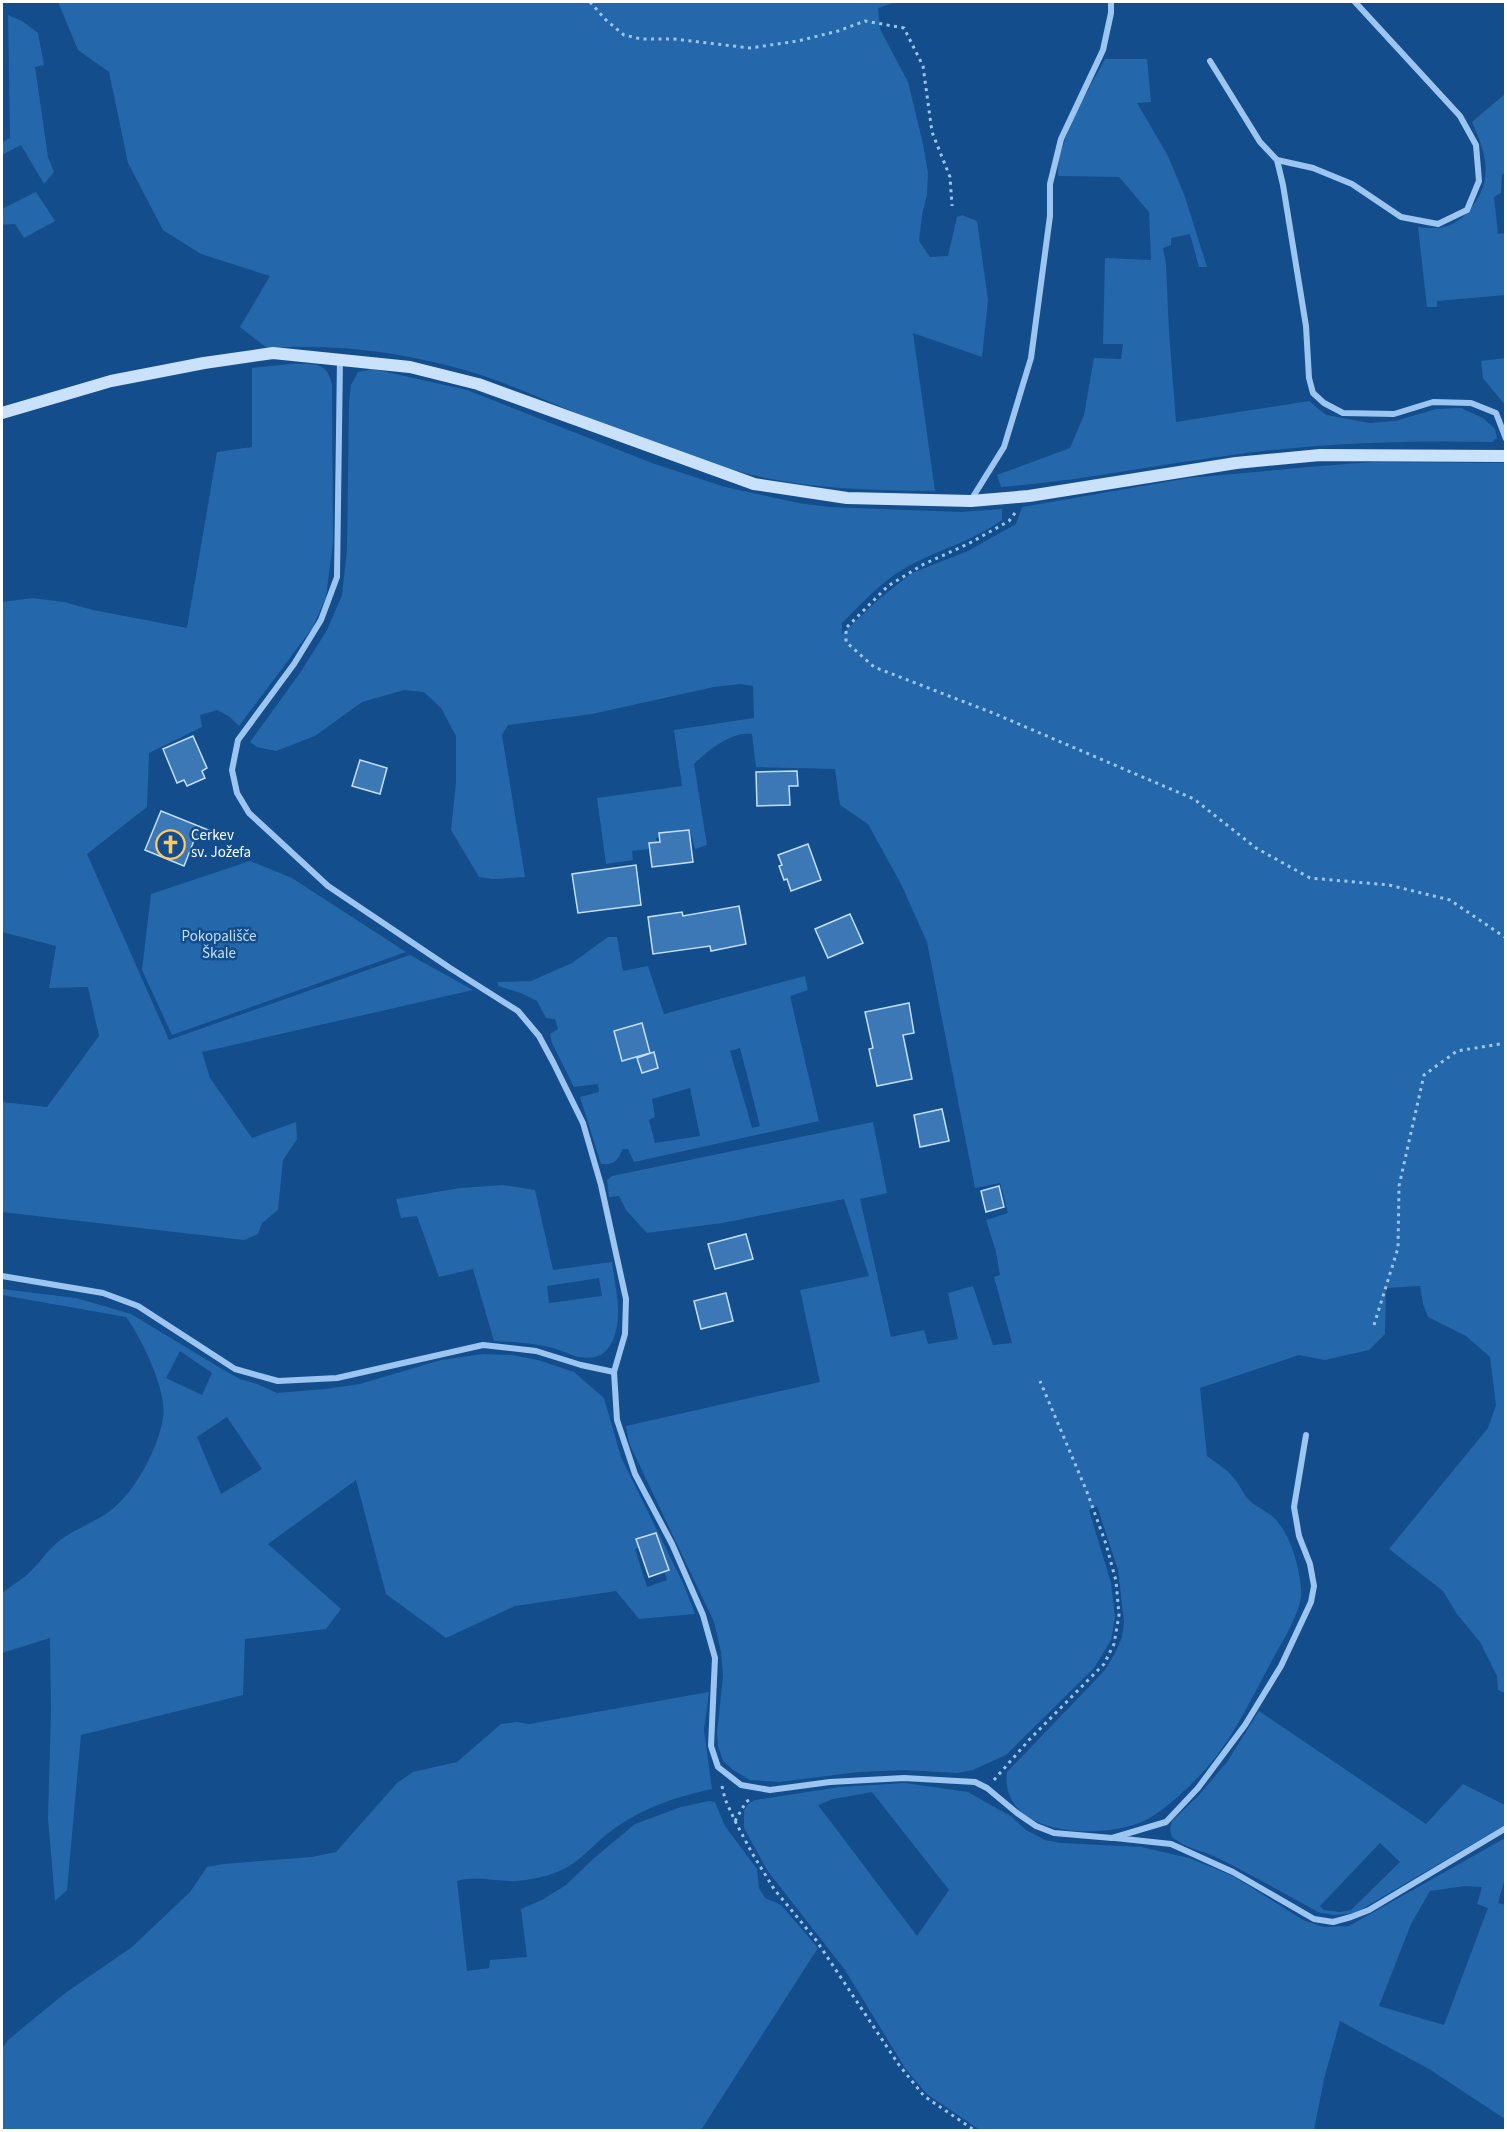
<svg xmlns="http://www.w3.org/2000/svg" width="1507" height="2132" font-family="'Source Sans 3',sans-serif">
	<style>
		.green { fill: #2567ab; fill-rule: evenodd }
		.building { fill: #3c77b6; stroke: #c3dffc; stroke-width: 1.5 }
		.lines { fill: none; stroke-linecap: round; stroke-linejoin: round }
		.path { stroke: #9cc5f1; stroke-width: 3; stroke-dasharray: 3 4.5; stroke-linecap: butt }
		.street { stroke: #9cc5f1; stroke-width: 6 }
		.secondary { stroke: #cae1fb; stroke-width: 12 }
		.labels { text-anchor: middle; stroke-width: 5; stroke-linejoin: round; paint-order: stroke }
		.poi-label { font-size: 15px; fill: #fff; stroke: #134d8c; text-anchor: start }
		.park-label { font-size: 15px; fill: #c3dffc; stroke: #134d8c }
	</style>
	<rect width="100%" height="100%" fill="#134d8c"/>
	<g class="green">
		<path d="M58,2H896L878,8L880,29L908,82L923,144L928,173L927,195L922,215L919,241L930,257L948,256L957,217L962,215L977,221L988,300L982,357L913,333L935,491C869,490 801,489 737,471C689,458 642,440 596,421C556,405 518,387 478,374C410,353 338,343 267,348L240,327L270,276L201,254L163,230L128,163L109,72L78,50Z"/>
		<path d="M8,15L22,21L38,33L44,65L35,67L48,157L54,172L44,184L21,145L2,155V142L10,138Z"/>
		<path d="M1105,59H1147L1151,102L1137,103L1168,156L1185,197L1207,267H1199L1190,234L1171,238V245L1163,248L1166,264L1169,332L1176,422L1309,401L1326,415L1370,423L1395,421L1436,409L1461,408L1483,418L1495,429L1497,438L1492,442C1406,440 1318,443 1232,455C1155,465 1079,481 1001,487L997,475L1070,448L1084,415L1094,358L1121,359L1123,344H1103L1105,258L1151,260L1149,212L1119,177L1058,176C1056,143 1089,89 1105,59Z"/>
		<path d="M1505,94V172L1502,175L1501,193L1494,197L1498,234L1505,233V295L1437,301V307H1427L1418,227C1443,230 1456,227 1472,207C1494,178 1486,153 1472,122Z"/>
		<path d="M36,192L55,221L24,238L15,224L2,225V209Z"/>
		<path d="M1505,358H1506L1505,405L1483,378L1481,361Z"/>
		<path d="M290,364C310,364 328,360 332,385L333,542L326,597L313,627L239,726L230,717L217,710L200,715L202,727L149,753L147,807L87,854L169,1040L410,955L473,990L202,1052L210,1078L252,1138L296,1122L297,1139L283,1160L278,1210L262,1223L258,1234L244,1240L2,1212V1102L47,1107L99,1036L88,987L49,988L56,946L2,932V602L32,598L64,602L93,610L187,628L217,452L252,447V368Z"/>
		<path d="M373,369L467,390L652,463L725,487L798,503L829,507L961,512L1002,509V520C973,541 937,550 905,568C881,582 862,603 842,623V634L879,599L912,573L968,551L1016,524L1022,507L1189,478L1309,467L1372,462L1505,463V1693L1498,1690L1497,1676L1480,1642L1457,1614L1443,1591L1389,1549L1488,1428L1496,1405L1490,1357L1466,1336L1428,1317L1423,1304L1420,1286L1386,1288L1385,1334L1369,1350L1325,1360L1299,1355L1200,1388L1207,1456C1215,1462 1225,1468 1232,1476C1238,1482 1242,1491 1247,1498C1254,1506 1265,1510 1273,1517C1287,1529 1296,1556 1299,1574C1300,1581 1302,1590 1301,1597C1297,1618 1285,1637 1275,1655C1256,1689 1239,1727 1215,1758C1202,1775 1167,1809 1148,1819C1106,1841 999,1838 1007,1772L1105,1670L1115,1653L1122,1637L1124,1622L1118,1570L1097,1506L1089,1510L1111,1583L1115,1617L1111,1640L1094,1668L1006,1755L973,1770L957,1773L905,1770L858,1772L779,1782L750,1780L733,1770L723,1761L718,1746L717,1733L723,1676L721,1652L714,1622L629,1443L626,1426L820,1382L800,1290L869,1276L844,1199L722,1223L647,1233L626,1210L619,1196L609,1197L607,1180L612,1176L873,1122L887,1193L860,1199L891,1337L924,1330L928,1344L958,1339L948,1293L973,1286L993,1345L1012,1343L994,1277L1000,1275L996,1252L986,1220L1008,1213L1000,1183L975,1188L927,942L901,884L868,824L840,805L835,769L756,767L752,734C731,731 709,750 694,764L707,845L695,849L690,830L656,838L658,848L632,851L633,860L606,864L597,798L682,786L674,730L754,718L753,686L740,684L714,687L592,714L508,725L502,735L525,877L493,879L479,877L451,830L456,783V736L441,708L424,692L404,690L362,702L315,736L276,751L257,747L250,742L300,673L327,630L342,595L347,549L349,402L351,385L358,372Z"/>
		<path d="M250,861L292,878L406,952L172,1035L142,970L151,894Z"/>
		<path d="M608,937H617L623,971L648,966L664,1014L805,976L808,990L790,996L819,1121L634,1162L628,1149H623C617,1161 615,1165 601,1164L580,1097L599,1092L598,1084L574,1087L552,1043L550,1034L558,1029L555,1019L546,1018L537,1001L521,993L498,986V982L531,981L572,963ZM740,1048L760,1126L752,1128L730,1051ZM690,1088L700,1136L655,1143L649,1120L655,1117L652,1099Z"/>
		<path d="M503,1185L535,1190L553,1270L612,1262C614,1280 619,1300 618,1317C616,1344 605,1364 575,1356C566,1353 558,1349 549,1347C531,1343 513,1342 494,1341L473,1269L439,1277L417,1216L401,1218L396,1199L460,1188ZM599,1278L602,1296L549,1303L547,1286Z"/>
		<path d="M2,1289L76,1298L131,1314L222,1369L240,1379L257,1384L277,1393L326,1389L360,1384L441,1360L483,1354L512,1355L538,1360L574,1372L604,1398L621,1457L683,1583L695,1614L639,1619L616,1591L515,1606L446,1638L386,1594L356,1480L268,1544L341,1609L326,1629L245,1639L243,1695L81,1735L67,1890L55,1901L48,1818L51,1712L50,1638L2,1653V1593C11,1586 22,1580 31,1571C40,1562 48,1550 59,1541C74,1529 94,1523 110,1511C135,1492 158,1449 163,1418C168,1392 141,1337 126,1317L2,1295ZM180,1351L212,1373L202,1395L166,1378ZM227,1417L262,1469L221,1494L197,1437ZM655,1543L667,1580L647,1587L635,1549Z"/>
		<path d="M709,1692L704,1730L712,1789C675,1797 642,1808 611,1831C593,1844 579,1864 557,1872C545,1877 529,1880 516,1881C496,1882 477,1875 457,1881L467,1971L489,1968L490,1960L527,1957L521,1909L542,1900L566,1885L593,1859L635,1824L681,1807L709,1801L715,1802L725,1826L757,1869L759,1888L765,1898L781,1905L818,1948L701,2130H2V2049L8,2040L64,1994L132,1947L190,1892L207,1867L223,1864L312,1857L336,1852L397,1783L413,1772L457,1762L501,1724L517,1722L529,1724Z"/>
		<path d="M1259,1711L1426,1824L1463,1784L1505,1805V1825L1355,1913L1335,1915L1320,1913C1286,1894 1253,1876 1218,1858C1203,1851 1185,1848 1172,1837L1170,1830L1172,1821L1199,1795L1227,1762ZM1380,1843L1400,1862L1351,1910L1340,1912L1324,1910L1320,1906Z"/>
		<path d="M905,1783L968,1792L1012,1817L1026,1830L1045,1840L1061,1843L1141,1847L1189,1858L1233,1876L1303,1920L1323,1927L1349,1926L1505,1838V1882H1504L1498,1903L1506,1905L1505,2119L1429,2069L1340,2021L1324,2079L1314,2130H980L927,2094L905,2068L845,1970L767,1870L744,1828V1811L748,1804L755,1800L840,1787ZM872,1792L949,1890L917,1936L818,1805L833,1799ZM1464,1886L1482,1887L1477,1904L1488,1908L1444,2025L1379,2006L1411,1924L1430,1891Z"/>
	</g>
	<g class="building">
		<path d="M193,736L207,768L202,771L205,778L187,786L184,780L177,783L163,749Z"/>
		<path d="M360,760L387,768L380,794L352,786Z"/>
		<path d="M797,771L798,786H789L790,805L757,806L756,772Z"/>
		<path d="M161,811L211,831L195,838L184,866L145,850Z"/>
		<path d="M689,830L693,862L652,867L649,843L660,842L659,833Z"/>
		<path d="M808,844L821,880L791,891L787,879L784,880L779,866L782,865L778,855Z"/>
		<path d="M636,865L641,905L578,913L572,874Z"/>
		<path d="M739,906L746,944L711,951L710,946L653,954L648,917L682,912L683,916Z"/>
		<path d="M850,914L863,943L828,958L815,929Z"/>
		<path d="M909,1003L914,1033L903,1035L912,1079L877,1086L869,1049L873,1048L865,1012Z"/>
		<path d="M642,1023L650,1053L622,1061L614,1031Z"/>
		<path d="M654,1052L658,1068L642,1073L637,1058Z"/>
		<path d="M942,1109L949,1141L920,1147L914,1115Z"/>
		<path d="M999,1186L1004,1207L986,1212L981,1191Z"/>
		<path d="M746,1234L753,1259L715,1269L708,1244Z"/>
		<path d="M726,1293L733,1321L701,1329L694,1301Z"/>
		<path d="M656,1533L669,1570L649,1577L636,1539Z"/>
	</g>
	<g class="lines">
		<g class="path">
			<path d="M590,2L606,20L624,35L641,39H674L750,48L798,41L838,31L865,21L904,28L923,66L932,132L950,177L952,206"/>
			<path d="M1015,513L1009,521L968,544L924,564L888,586L846,628V642L874,667L993,713L1194,799L1256,848L1310,878L1389,885L1450,900L1506,938"/>
			<path d="M1374,1325L1398,1248L1399,1186L1424,1075L1457,1051L1506,1043"/>
			<path d="M994,1780L1029,1740L1104,1664L1114,1644L1119,1615L1116,1581L1106,1544L1087,1492L1040,1381"/>
			<path d="M722,1786L725,1799L735,1821L752,1853L774,1889L816,1940L899,2065L924,2096L974,2130"/>
			<path d="M735,1821L746,1802L749,1800"/>
		</g>
		<g class="street">
			<path d="M1210,61L1260,142L1277,160L1283,185L1306,326L1309,378L1313,393L1324,403L1343,413L1394,414L1433,402L1471,403L1496,413L1506,439"/>
			<path d="M1277,160L1313,168L1352,184L1401,217L1438,224L1467,210L1479,181L1476,145L1460,116L1355,2"/>
			<path d="M340,359L337,577L321,620L294,664L238,740L232,770L237,793L249,813L328,886L450,968L518,1011L539,1036L553,1062L583,1123L601,1185L626,1299L625,1334L614,1372L617,1420L635,1474L672,1544L703,1615L715,1658L711,1746L718,1767L741,1785L770,1790L830,1782L904,1778L975,1782L987,1788L1017,1813L1036,1826L1054,1833L1112,1838L1166,1822L1198,1788L1245,1725L1281,1666L1311,1602L1314,1586L1310,1564L1299,1536L1294,1507L1306,1435"/>
			<path d="M971,500L1004,447L1031,358L1050,216V184L1061,139L1103,50L1111,13V2"/>
			<path d="M2,1276L103,1293L138,1306L235,1369L278,1381L337,1378L483,1345L536,1351L581,1365L614,1372"/>
			<path d="M1115,1838L1171,1844L1233,1872L1314,1919L1333,1922L1351,1917L1369,1910L1506,1828"/>
		</g>
		<path class="secondary" d="M2,413L111,381L204,363L273,353L410,367L478,384L754,484L847,498L971,501L1029,496L1236,463L1320,455L1506,456"/>
	</g>
	<defs>
		<symbol id="church-ring" viewBox="-11 -11 22 22"><circle r="9.5" fill="#134d8c" stroke="#ffc95b" stroke-width="1.5"/><path d="M-1.2-6h2.4v3.5h3.3v2.4h-3.3V6h-2.4V-.1h-3.3v-2.4h3.3Z" fill="#ffc95b"/></symbol>
	</defs>
	<g fill-rule="evenodd">
		<use href="#church-ring" x="154" y="828" width="33" height="33"/>
	</g>
	<g class="labels">
		<g class="poi-label">
			<text x="191" y="840">Cerkev<tspan x="191" dy="17">sv. Jožefa</tspan></text>
		</g>
		<g class="park-label">
			<text x="219" y="941">Pokopališče<tspan x="219" dy="17">Škale</tspan></text>
		</g>
	</g>
	<rect width="1507" height="2132" fill="none" stroke="#ffffff" stroke-width="6"/>
</svg>
